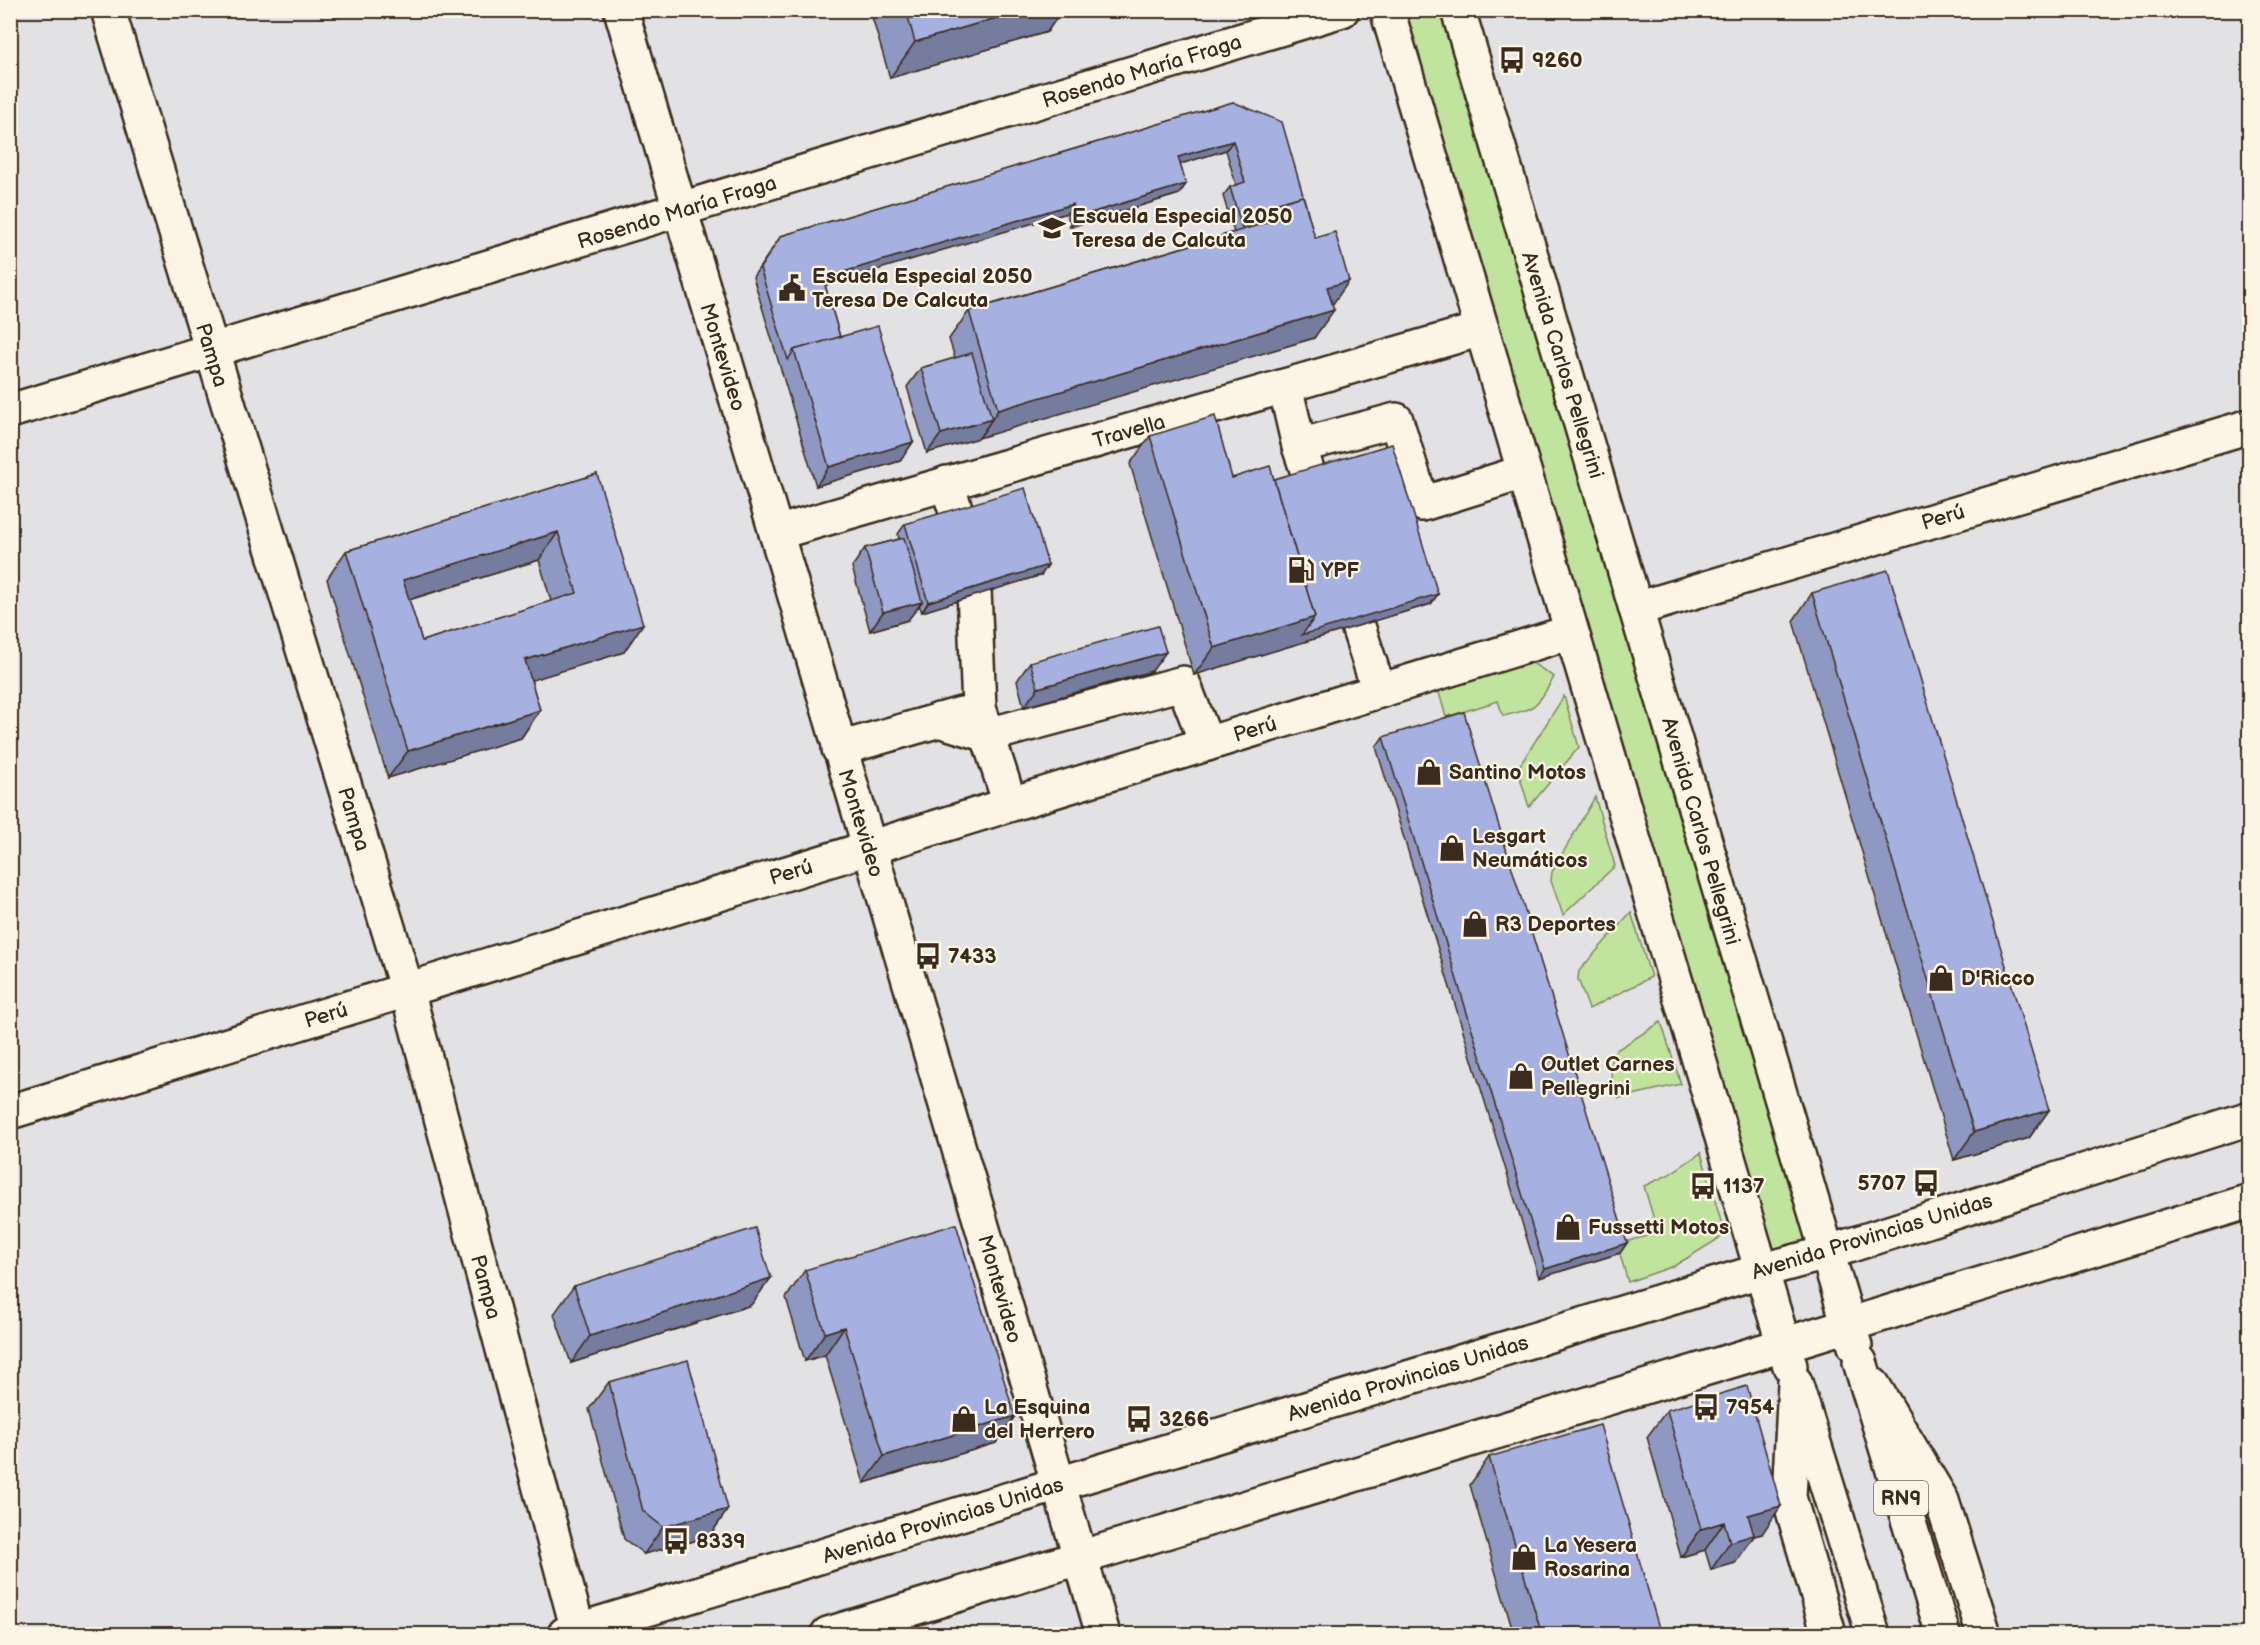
<svg xmlns="http://www.w3.org/2000/svg" width="2260" height="1645" font-family="'Balsamiq Sans',sans-serif">
	<style>
		.grass { fill: #c0e49e; stroke: #7e875e; stroke-width: 1.5 }
		.lines { fill: none; stroke-linecap: round; stroke-linejoin: round }
		.minor-casing { stroke: #3b2a1e; stroke-width: 38 }
		.major-casing { stroke: #3b2a1e; stroke-width: 38 }
		.highway-casing { stroke: #3b2a1e; stroke-width: 38 }
		.minor { stroke: #fcf5e5; stroke-width: 33 }
		.major { stroke: #fcf5e5; stroke-width: 33 }
		.highway { stroke: #fcf5e5; stroke-width: 33 }
		.wall { fill: #8f98c2; stroke: #3b2a1e; stroke-width: 1.5; fill-rule: evenodd }
		.shaded-wall { fill: #747c9e; stroke: #3b2a1e; stroke-width: 1.5 }
		.building { fill: #a6b1e1; stroke: #3b2a1e; stroke-width: 1.5; fill-rule: evenodd }
		.labels { text-anchor: middle; stroke-width: 4.5; stroke-linejoin: round; paint-order: stroke }
		.shield { fill: #fcf5e5; stroke: #75675a; stroke-width: 1.5 }
		.shield-label { font-size: 20px; font-weight: bold; fill: #3b2a1e }
		.poi-label { font-size: 21px; font-weight: bold; fill: #3b2a1e; stroke: #fcf5e5; text-anchor: start }
		.street-label { font-size: 21px; fill: #3b2a1e; stroke: #fcf5e5 }
	</style>
	<rect width="100%" height="100%" fill="#e2e1e4"/>
	<filter id="ink" filterUnits="userSpaceOnUse"><feTurbulence type="fractalNoise" baseFrequency=".0167" numOctaves="2"/><feDisplacementMap in="SourceGraphic" scale="12" xChannelSelector="R" yChannelSelector="G"/><feConvolveMatrix kernelMatrix="1 2 1 2 8 2 1 2 1" color-interpolation-filters="sRGB"/></filter>
	<g filter="url(#ink)">
		<g class="grass">
			<path d="M1387,11H1458L1826,1253L1760,1271Z"/>
			<path d="M1528,660L1554,677C1537,706 1537,709 1503,716L1498,701L1446,717L1436,682Z"/>
			<path d="M1564,696L1579,747L1529,807L1519,774L1520,765Z"/>
			<path d="M1595,797L1615,866L1563,915L1551,881L1552,872Z"/>
			<path d="M1631,912L1651,977L1589,1009L1578,979L1579,971Z"/>
			<path d="M1661,1022L1681,1084L1619,1098C1614,1082 1605,1066 1615,1051Z"/>
			<path d="M1701,1153L1725,1235L1674,1266L1628,1282L1617,1244L1658,1233L1644,1186L1668,1175Z"/>
		</g>
		<g class="lines">
			<defs>
				<g id="minor">
					<path d="M108,10L407,990L579,1634"/>
					<path d="M621,10L1103,1634"/>
					<path d="M1285,386L1299,446L1321,511"/>
					<path d="M10,411L1342,10"/>
					<path d="M1299,446L1396,420L1422,504L1524,472"/>
					<path d="M947,483L973,566L979,708L1010,804"/>
					<path d="M776,533L1482,329"/>
					<path d="M1344,583L1379,691"/>
					<path d="M1636,609L2250,426"/>
					<path d="M939,720L988,735L1183,683L1207,744"/>
					<path d="M839,749L961,714"/>
					<path d="M10,1112L1571,632"/>
					<path d="M1795,1384L1789,1497L1829,1634"/>
					<path d="M1873,1385L1942,1501L1984,1634"/>
				</g>
				<g id="major">
					<path d="M1387,10L1790,1366"/>
					<path d="M1458,10L1855,1346"/>
					<path d="M565,1634L1760,1271L1826,1253L2250,1118"/>
					<path d="M828,1634L1783,1345L2250,1201"/>
				</g>
				<g id="highway">
					<path d="M1860,1362L1943,1634"/>
					<path d="M1795,1382L1873,1634"/>
				</g>
			</defs>
			<use href="#minor" class="minor-casing"/>
			<use href="#major" class="major-casing"/>
			<use href="#highway" class="highway-casing"/>
			<use href="#minor" class="minor"/>
			<use href="#major" class="major"/>
			<use href="#highway" class="highway"/>
		</g>
		<g class="wall">
			<path d="M870,10H1062L1047,32L890,78Z"/>
			<path d="M1233,102L1307,209L1332,305L1314,338L927,453L907,387L921,368L955,358L949,339L969,311L1234,232L1223,196L1230,187L1236,185L1226,150L1180,164L1186,184L1179,194L1070,227L1067,213L825,285L840,337L913,442L900,461L816,486L753,277L781,236Z"/>
			<path d="M1150,436L1232,478L1274,479L1438,594L1431,604L1194,675L1130,464Z"/>
			<path d="M597,474L624,652L531,680L540,710L521,738L388,778L327,579L346,551ZM539,560L551,601L422,641L409,600Z"/>
			<path d="M905,524L1048,565L1041,575L922,612L919,605L908,620L870,631L852,567L865,548L899,539L898,534Z"/>
			<path d="M1812,593L2049,1110L2029,1138L1954,1160L1793,621Z"/>
			<path d="M1030,662L1152,671L1024,707L1017,681Z"/>
			<path d="M1383,737L1627,1243L1620,1253L1539,1278L1376,747Z"/>
			<path d="M805,1270L1015,1416L996,1443L864,1483L825,1355L805,1361L786,1298Z"/>
			<path d="M574,1286L751,1305L571,1363L554,1314Z"/>
			<path d="M609,1382L728,1509L709,1537L644,1554L624,1539L589,1409Z"/>
			<path d="M1667,1410L1762,1534L1754,1536L1735,1563L1711,1570L1705,1550L1681,1557L1647,1437Z"/>
			<path d="M1489,1457L1661,1635H1514L1470,1485Z"/>
		</g>
		<g class="shaded-wall">
			<path d="M1023,10H1062L1047,32L890,78L915,42Z"/>
			<path d="M1233,141L1226,150L1171,167L1178,157Z"/>
			<path d="M1186,184L1179,194L1070,227L1077,217Z"/>
			<path d="M1073,204L1067,213L816,288L823,278Z"/>
			<path d="M1349,281L1330,308L1327,287Z"/>
			<path d="M1334,310L1314,338L979,438L998,410Z"/>
			<path d="M992,419L979,438L927,453L941,434Z"/>
			<path d="M913,442L900,461L816,486L829,467Z"/>
			<path d="M558,532L539,560L384,607L403,580Z"/>
			<path d="M1048,565L1041,575L922,612L928,602Z"/>
			<path d="M1438,594L1431,604L1194,675L1214,648L1315,617Z"/>
			<path d="M922,602L908,620L870,631L883,612Z"/>
			<path d="M643,624L624,652L506,688L525,660Z"/>
			<path d="M1166,652L1152,671L1024,707L1038,688Z"/>
			<path d="M540,710L521,738L388,778L408,751Z"/>
			<path d="M2049,1110L2029,1138L1954,1160L1974,1132Z"/>
			<path d="M1627,1243L1620,1253L1539,1278L1545,1269Z"/>
			<path d="M771,1278L751,1305L571,1363L590,1336Z"/>
			<path d="M844,1327L825,1355L805,1361L825,1333Z"/>
			<path d="M1015,1416L996,1443L864,1483L884,1456Z"/>
			<path d="M1781,1506L1762,1534L1754,1536L1735,1563L1711,1570L1748,1515Z"/>
			<path d="M728,1509L709,1537L644,1554L663,1527Z"/>
			<path d="M1724,1522L1705,1550L1681,1557L1701,1529Z"/>
		</g>
		<g class="building">
			<path d="M906,10H1023L915,42Z"/>
			<path d="M1233,102L1282,122L1307,209L1303,196L1275,204L1262,222L1242,228L1230,187L1245,182L1233,141L1178,157L1186,184L1077,217L1073,204L823,278L840,337L794,350L788,360L760,268L781,236Z"/>
			<path d="M1303,196L1315,238L1335,232L1349,281L1327,287L1334,310L998,410L969,311L1279,219L1275,204Z"/>
			<path d="M878,326L913,442L829,467L794,350Z"/>
			<path d="M972,353L992,419L941,434L921,368Z"/>
			<path d="M1215,416L1232,478L1270,466L1315,617L1214,648L1150,436Z"/>
			<path d="M1392,444L1438,594L1302,635L1315,617L1274,479Z"/>
			<path d="M597,474L643,624L525,660L540,710L408,751L346,551ZM558,532L577,593L422,641L403,580Z"/>
			<path d="M1025,488L1048,565L928,602L905,524Z"/>
			<path d="M904,538L922,602L883,612L865,548Z"/>
			<path d="M1888,570L2049,1110L1974,1132L1812,593Z"/>
			<path d="M1158,626L1166,652L1038,688L1030,662Z"/>
			<path d="M1464,712L1627,1243L1545,1269L1383,737Z"/>
			<path d="M956,1224L1015,1416L884,1456L844,1327L825,1333L805,1270Z"/>
			<path d="M755,1228L771,1278L590,1336L574,1286Z"/>
			<path d="M688,1360L728,1509L663,1527L643,1511L609,1382Z"/>
			<path d="M1747,1386L1781,1506L1748,1515L1754,1535L1730,1542L1724,1522L1701,1529L1667,1410Z"/>
			<path d="M1600,1425L1661,1635H1542L1489,1457Z"/>
		</g>
	</g>
	<defs>
		<symbol id="bus-bare" viewBox="-9 -9 18 18"><path d="M-5-6H5V4H4V6H2V4H-2V6H-4V4H-5ZM-3.5-4V0h7V-4ZM-3.5 1.2v1.5H-2V1.2ZM2 1.2v1.5H3.5V1.2Z" fill="#3b2a1e" stroke="#fcf5e5" stroke-width="2.5" paint-order="stroke"/></symbol>
		<symbol id="school-bare" viewBox="-9 -9 18 18"><path d="M0-5L7-2L0 1L-7-2ZM-4 1L0 2.5L4 1V4Q0 6-4 4Z" fill="#3b2a1e" stroke="#fcf5e5" stroke-width="2.5" paint-order="stroke"/></symbol>
		<symbol id="civic-bare" viewBox="-9 -9 18 18"><path d="M-.6-6.5H3V-4.5H.6V-3L4-1V1h2V6H-6V1h2V-1L-.6-3ZM-1.2 2.5V6h2.4V2.5Z" fill="#3b2a1e" stroke="#fcf5e5" stroke-width="2.5" paint-order="stroke"/></symbol>
		<symbol id="fuel-bare" viewBox="-9 -9 18 18"><path d="M-5.5-6h7V0h2V4h1.3V-2.5L3-4.5l.8-.8L6-3V5H2.5V1h-1V6h-7ZM-4.2-4.7v3.2H.2V-4.7Z" fill="#3b2a1e" stroke="#fcf5e5" stroke-width="2.5" paint-order="stroke"/></symbol>
		<symbol id="shop-bare" viewBox="-9 -9 18 18"><path d="M-5-2.5h2.3a2.7 3.5 0 0 1 5.4 0H5L5.5 6h-11ZM-1.5-2.5h3a1.5 2.3 0 0 0-3 0Z" fill="#3b2a1e" stroke="#fcf5e5" stroke-width="2.5" paint-order="stroke"/></symbol>
	</defs>
	<g fill-rule="evenodd">
		<use href="#bus-bare" x="1493" y="41" width="38" height="38"/>
		<use href="#school-bare" x="1033" y="209" width="38" height="38"/>
		<use href="#civic-bare" x="773" y="269" width="38" height="38"/>
		<use href="#fuel-bare" x="1282" y="551" width="38" height="38"/>
		<use href="#shop-bare" x="1410" y="753" width="38" height="38"/>
		<use href="#shop-bare" x="1433" y="829" width="38" height="38"/>
		<use href="#shop-bare" x="1456" y="905" width="38" height="38"/>
		<use href="#bus-bare" x="909" y="937" width="38" height="38"/>
		<use href="#shop-bare" x="1922" y="959" width="38" height="38"/>
		<use href="#shop-bare" x="1502" y="1057" width="38" height="38"/>
		<use href="#bus-bare" x="1907" y="1164" width="38" height="38"/>
		<use href="#bus-bare" x="1684" y="1167" width="38" height="38"/>
		<use href="#shop-bare" x="1549" y="1208" width="38" height="38"/>
		<use href="#bus-bare" x="1687" y="1388" width="38" height="38"/>
		<use href="#shop-bare" x="945" y="1400" width="38" height="38"/>
		<use href="#bus-bare" x="1120" y="1400" width="38" height="38"/>
		<use href="#bus-bare" x="657" y="1522" width="38" height="38"/>
		<use href="#shop-bare" x="1505" y="1538" width="38" height="38"/>
	</g>
	<g class="labels">
		<rect class="shield" x="1874" y="1481" width="54" height="34" rx="4.5"/>
		<g class="shield-label">
			<text x="1901" y="1505">RN9</text>
		</g>
		<g class="poi-label">
			<text x="1532" y="67">9260</text>
			<text x="1072" y="223">Escuela Especial 2050<tspan x="1072" dy="24">Teresa de Calcuta</tspan></text>
			<text x="812" y="283">Escuela Especial 2050<tspan x="812" dy="24">Teresa De Calcuta</tspan></text>
			<text x="1321" y="577">YPF</text>
			<text x="1449" y="779">Santino Motos</text>
			<text x="1472" y="843">Lesgart<tspan x="1472" dy="24">Neumáticos</tspan></text>
			<text x="1495" y="931">R3 Deportes</text>
			<text x="948" y="963">7433</text>
			<text x="1961" y="985">D'Ricco</text>
			<text x="1541" y="1071">Outlet Carnes<tspan x="1541" dy="24">Pellegrini</tspan></text>
			<text x="1906" y="1190" text-anchor="end">5707</text>
			<text x="1723" y="1193">1137</text>
			<text x="1588" y="1234">Fussetti Motos</text>
			<text x="984" y="1414">La Esquina<tspan x="984" dy="24">del Herrero</tspan></text>
			<text x="1726" y="1414">7954</text>
			<text x="1159" y="1426">3266</text>
			<text x="696" y="1548">8339</text>
			<text x="1544" y="1552">La Yesera<tspan x="1544" dy="24">Rosarina</tspan></text>
		</g>
		<g class="street-label">
			<text transform="translate(1142 71) rotate(-17)" y="7">Rosendo María Fraga</text>
			<text transform="translate(677 212) rotate(-17)" y="7">Rosendo María Fraga</text>
			<text transform="translate(212 355) rotate(73)" y="7">Pampa</text>
			<text transform="translate(723 357) rotate(73)" y="7">Montevideo</text>
			<text transform="translate(1563 365) rotate(73)" y="7">Avenida Carlos Pellegrini</text>
			<text transform="translate(1129 431) rotate(-16)" y="7">Travella</text>
			<text transform="translate(1943 517) rotate(-17)" y="7">Perú</text>
			<text transform="translate(1255 729) rotate(-17)" y="7">Perú</text>
			<text transform="translate(354 819) rotate(73)" y="7">Pampa</text>
			<text transform="translate(861 823) rotate(73)" y="7">Montevideo</text>
			<text transform="translate(1701 831) rotate(74)" y="7">Avenida Carlos Pellegrini</text>
			<text transform="translate(791 872) rotate(-17)" y="7">Perú</text>
			<text transform="translate(326 1015) rotate(-17)" y="7">Perú</text>
			<text transform="translate(1872 1236) rotate(-17)" y="7">Avenida Provincias Unidas</text>
			<text transform="translate(486 1287) rotate(75)" y="7">Pampa</text>
			<text transform="translate(1000 1289) rotate(74)" y="7">Montevideo</text>
			<text transform="translate(1408 1378) rotate(-17)" y="7">Avenida Provincias Unidas</text>
			<text transform="translate(943 1520) rotate(-17)" y="7">Avenida Provincias Unidas</text>
		</g>
	</g>
	<rect width="2260" height="1645" fill="none" stroke="#fcf5e5" stroke-width="36"/>
	<rect x="18" y="18" width="2224" height="1609" fill="none" stroke="#3b2a1e" stroke-width="2" filter="url(#ink)"/>
</svg>
